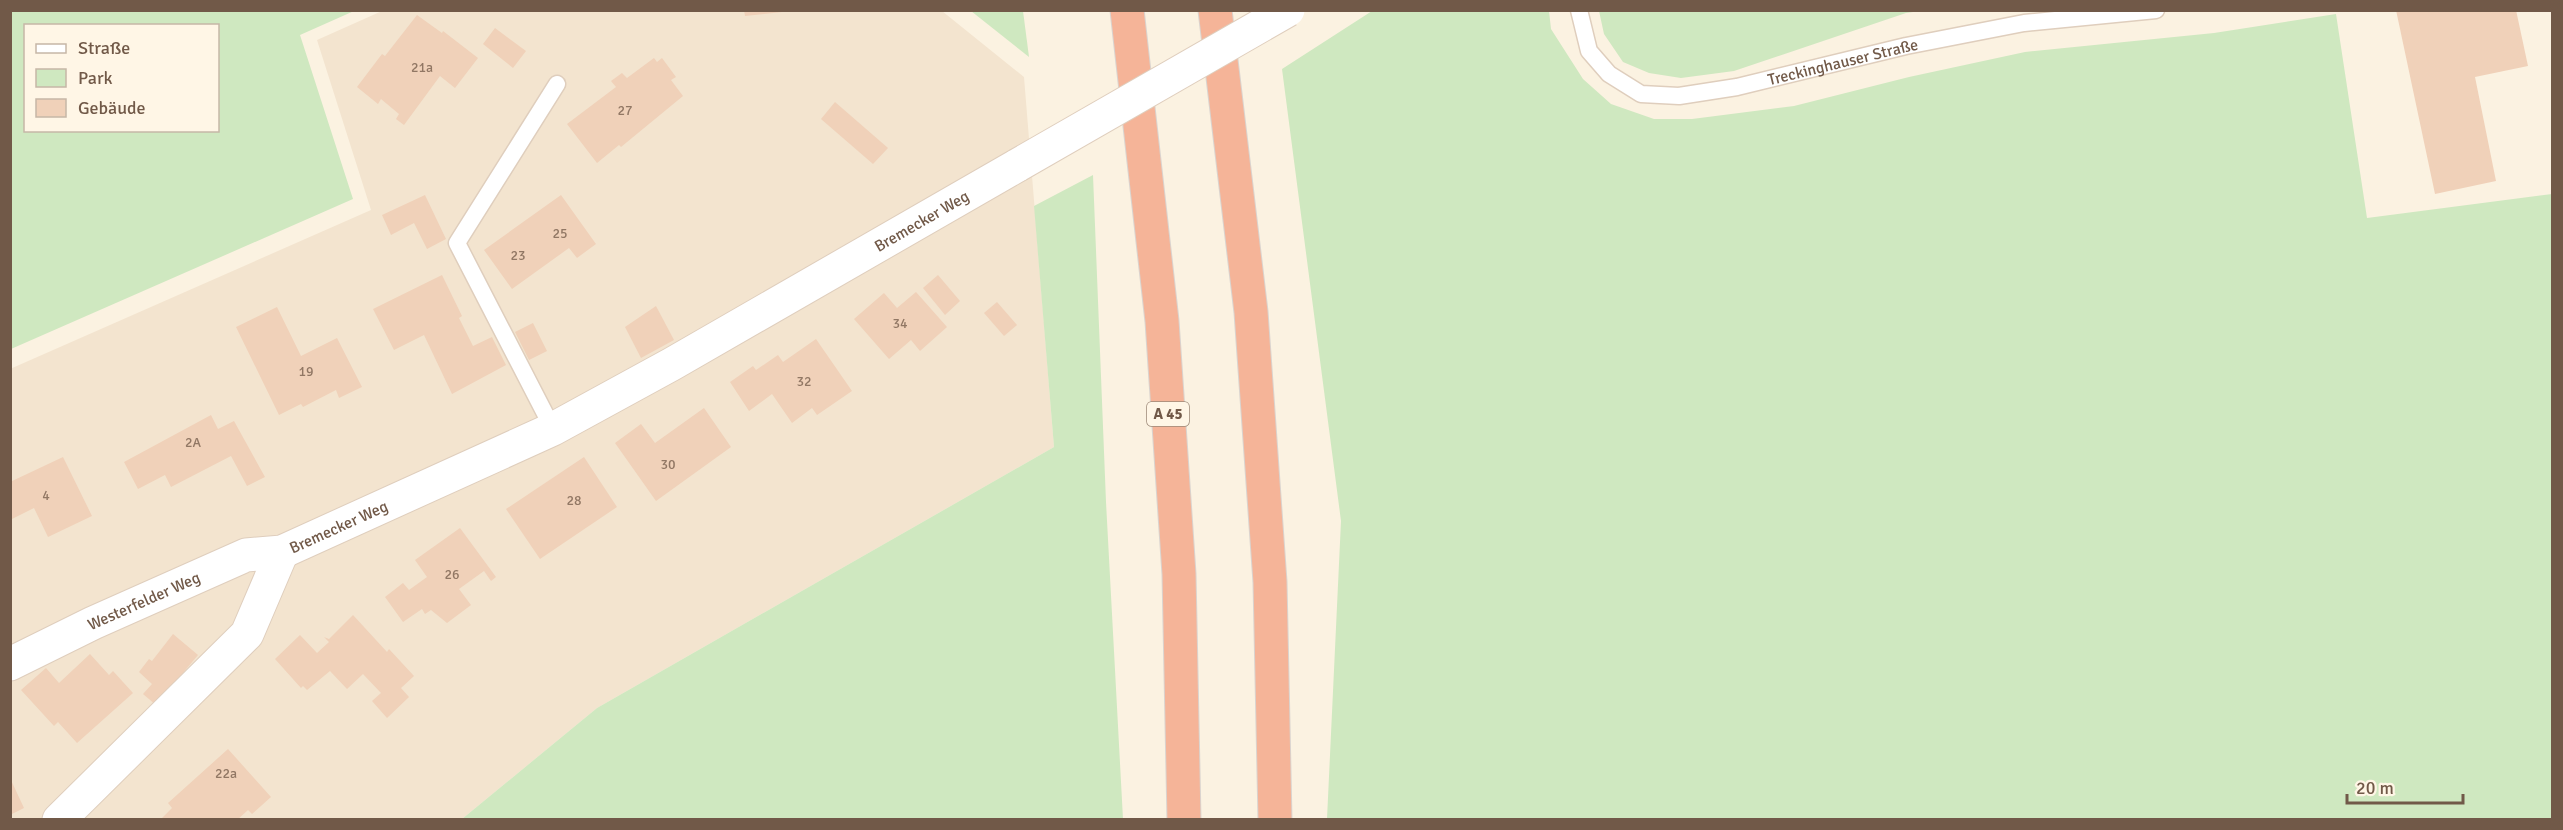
<svg xmlns="http://www.w3.org/2000/svg" width="2563" height="830" font-family="Signika,sans-serif">
	<style>
		.residential { fill: #f3e4cf }
		.green { fill: #cfe8c0; fill-rule: evenodd }
		.building { fill: #f0d1b9 }
		.lines { fill: none; stroke-linecap: round; stroke-linejoin: round }
		.lane-casing { stroke: #dfcebd; stroke-width: 19 }
		.street-casing { stroke: #dfcebd; stroke-width: 35 }
		.highway-casing { stroke: #dad4cf; stroke-width: 35 }
		.lane { stroke: #fff; stroke-width: 16 }
		.street { stroke: #fff; stroke-width: 33 }
		.highway { stroke: #f5b498; stroke-width: 33 }
		.street-bridge-casing { stroke: #dfcebd; stroke-width: 35; stroke-linecap: butt }
		.street-bridge { stroke: #fff; stroke-width: 33 }
		.labels { text-anchor: middle; stroke-width: 6; stroke-linejoin: round; paint-order: stroke }
		.number-label { font-size: 14px; fill: #917764 }
		.shield { fill: #fff6e6; stroke: #9c8877; stroke-width: 1.5 }
		.shield-label { font-size: 15px; font-weight: bold; fill: #715948 }
		.street-label { font-size: 16px; fill: #715948; stroke: #fff6e6 }
	</style>
	<rect width="100%" height="100%" fill="#fbf2e1"/>
	<path class="residential" d="M382,11H942L1024,77L1054,447L597,708L462,819H11L10,369L371,210L317,40Z"/>
	<g class="green">
		<path d="M11,10L354,11L300,35L353,199L11,349ZM26,26H218V130H26Z"/>
		<path d="M971,11H1023L1029,57Z"/>
		<path d="M1372,11H1549L1551,29L1583,79L1611,104L1654,119H1692L1794,106L1909,77L2025,52L2214,33L2336,14L2367,218L2552,194V819H1327L1341,521L1282,69Z"/>
		<path d="M1599,11V10L1920,11L1906,13L1734,71L1681,78L1649,73L1623,62L1604,34Z"/>
		<path d="M1093,175L1106,502L1123,819H462L597,708L1054,447L1034,206Z"/>
	</g>
	<g class="building">
		<path d="M744,10H782V12L745,16Z"/>
		<path d="M2396,10H2516L2528,66L2475,77L2496,181L2435,194Z"/>
		<path d="M417,15L442,33L443,31L478,58L455,88L440,76L404,125L396,119L399,114L381,99L378,104L357,87L382,54L385,56Z"/>
		<path d="M495,28L526,51L513,68L483,44Z"/>
		<path d="M654,58L657,62L662,58L676,77L671,80L683,96L621,147L619,145L597,163L567,124L616,87L611,81L622,73L627,78Z"/>
		<path d="M835,102L888,148L873,164L821,119Z"/>
		<path d="M425,195L446,239L427,249L414,223L391,235L382,215Z"/>
		<path d="M561,195L596,244L577,258L569,248L512,289L484,250Z"/>
		<path d="M442,275L462,316L459,318L473,346L492,337L506,365L452,394L424,335L394,350L373,309Z"/>
		<path d="M938,275L960,301L945,315L923,288Z"/>
		<path d="M916,292L947,327L920,351L911,340L889,359L854,319L884,293L897,308Z"/>
		<path d="M997,302L1017,325L1004,336L984,313Z"/>
		<path d="M656,306L674,340L641,358L625,327Z"/>
		<path d="M277,307L301,356L337,338L362,387L339,398L336,390L303,407L301,404L279,415L236,327Z"/>
		<path d="M533,323L547,351L529,360L515,332Z"/>
		<path d="M816,339L852,391L817,415L812,408L792,423L772,394L749,411L730,382L753,366L756,370L778,355L783,362Z"/>
		<path d="M704,408L731,447L656,501L615,443L641,424L655,443Z"/>
		<path d="M211,415L218,429L234,421L265,477L247,486L231,456L171,487L165,475L138,489L124,462Z"/>
		<path d="M63,457L92,516L48,537L34,508L10,520V482Z"/>
		<path d="M584,457L617,507L540,559L506,509Z"/>
		<path d="M460,528L496,577L491,581L484,571L459,589L471,605L447,623L431,610L425,614L422,609L403,622L385,597L403,583L409,590L427,577L415,560Z"/>
		<path d="M353,615L387,652L389,649L414,676L401,688L409,697L387,718L372,701L381,693L363,674L347,689L330,671L307,690L303,686L301,688L275,659L300,635L317,653L329,642L324,637L329,639Z"/>
		<path d="M173,634L198,655L156,705L143,694L152,684L139,672L149,659L152,661Z"/>
		<path d="M90,654L109,675L113,671L133,693L77,743L58,722L54,726L21,690L46,668L59,683Z"/>
		<path d="M228,749L271,797L252,814L248,810L237,820H160L172,808L168,803Z"/>
		<path d="M10,778L24,808L10,815Z"/>
	</g>
	<g class="lines">
		<defs>
			<g id="lane">
				<path id="s1" d="M1579,10L1589,51L1609,74L1641,94L1679,96L1737,87L1906,46L2024,23L2156,10"/>
				<path d="M553,429L457,243L557,84"/>
			</g>
			<g id="street">
				<path id="s2" d="M10,664L93,623L246,555L282,552L553,429L672,364L1018,165"/>
				<path d="M59,820L247,634L282,552"/>
			</g>
			<g id="highway">
				<path d="M1127,10L1162,321L1179,574L1184,820"/>
				<path d="M1215,10L1251,312L1270,582L1275,820"/>
			</g>
		</defs>
		<use href="#lane" class="lane-casing"/>
		<use href="#street" class="street-casing"/>
		<use href="#highway" class="highway-casing"/>
		<use href="#lane" class="lane"/>
		<use href="#street" class="street"/>
		<use href="#highway" class="highway"/>
		<defs>
			<path id="street-bridge" d="M1018,165L1288,10"/>
		</defs>
		<use href="#street-bridge" class="street-bridge-casing"/>
		<use href="#street-bridge" class="street-bridge"/>
	</g>
	<g class="labels">
		<g class="number-label">
			<text x="422" y="72">21a</text>
			<text x="625" y="115">27</text>
			<text x="560" y="238">25</text>
			<text x="518" y="260">23</text>
			<text x="900" y="328">34</text>
			<text x="306" y="376">19</text>
			<text x="804" y="386">32</text>
			<text x="193" y="447">2A</text>
			<text x="668" y="469">30</text>
			<text x="46" y="500">4</text>
			<text x="574" y="505">28</text>
			<text x="452" y="579">26</text>
			<text x="226" y="778">22a</text>
		</g>
		<rect class="shield" x="1147" y="402" width="42" height="24" rx="4.5"/>
		<g class="shield-label">
			<text x="1168" y="419">A 45</text>
		</g>
		<g class="street-label">
			<text dy="6" stroke="none"><textPath href="#s1" startOffset="316">Treckinghauser Straße</textPath></text>
			<text dy="6" stroke="none"><textPath href="#s2" startOffset="1017">Bremecker Weg</textPath></text>
			<text dy="6" stroke="none"><textPath href="#s2" startOffset="358">Bremecker Weg</textPath></text>
			<text dy="6" stroke="none"><textPath href="#s2" startOffset="148">Westerfelder Weg</textPath></text>
		</g>
	</g>
	<rect width="2563" height="830" fill="none" stroke="#715948" stroke-width="24"/>
	<rect x="24" y="24" width="195" height="108" fill="#fff6e6" stroke="#c6b7a7" stroke-width="1.5"/>
	<rect x="36" y="44" width="30" height="9" fill="#ffffff" stroke="#c6b7a7" stroke-width="1.5"/>
	<text x="78" y="54" font-size="18" fill="#715948">Straße</text>
	<rect x="36" y="69" width="30" height="18" fill="#cfe8c0" stroke="#c6b7a7" stroke-width="1.5"/>
	<text x="78" y="84" font-size="18" fill="#715948">Park</text>
	<rect x="36" y="99" width="30" height="18" fill="#f0d1b9" stroke="#c6b7a7" stroke-width="1.5"/>
	<text x="78" y="114" font-size="18" fill="#715948">Gebäude</text>
	<path d="M2347 794v9h116v-9" fill="none" stroke="#715948" stroke-width="3"/>
	<text x="2356" y="794" font-size="18" fill="#715948" stroke="#fff6e6" stroke-width="4.5" paint-order="stroke">20 m</text>
</svg>
